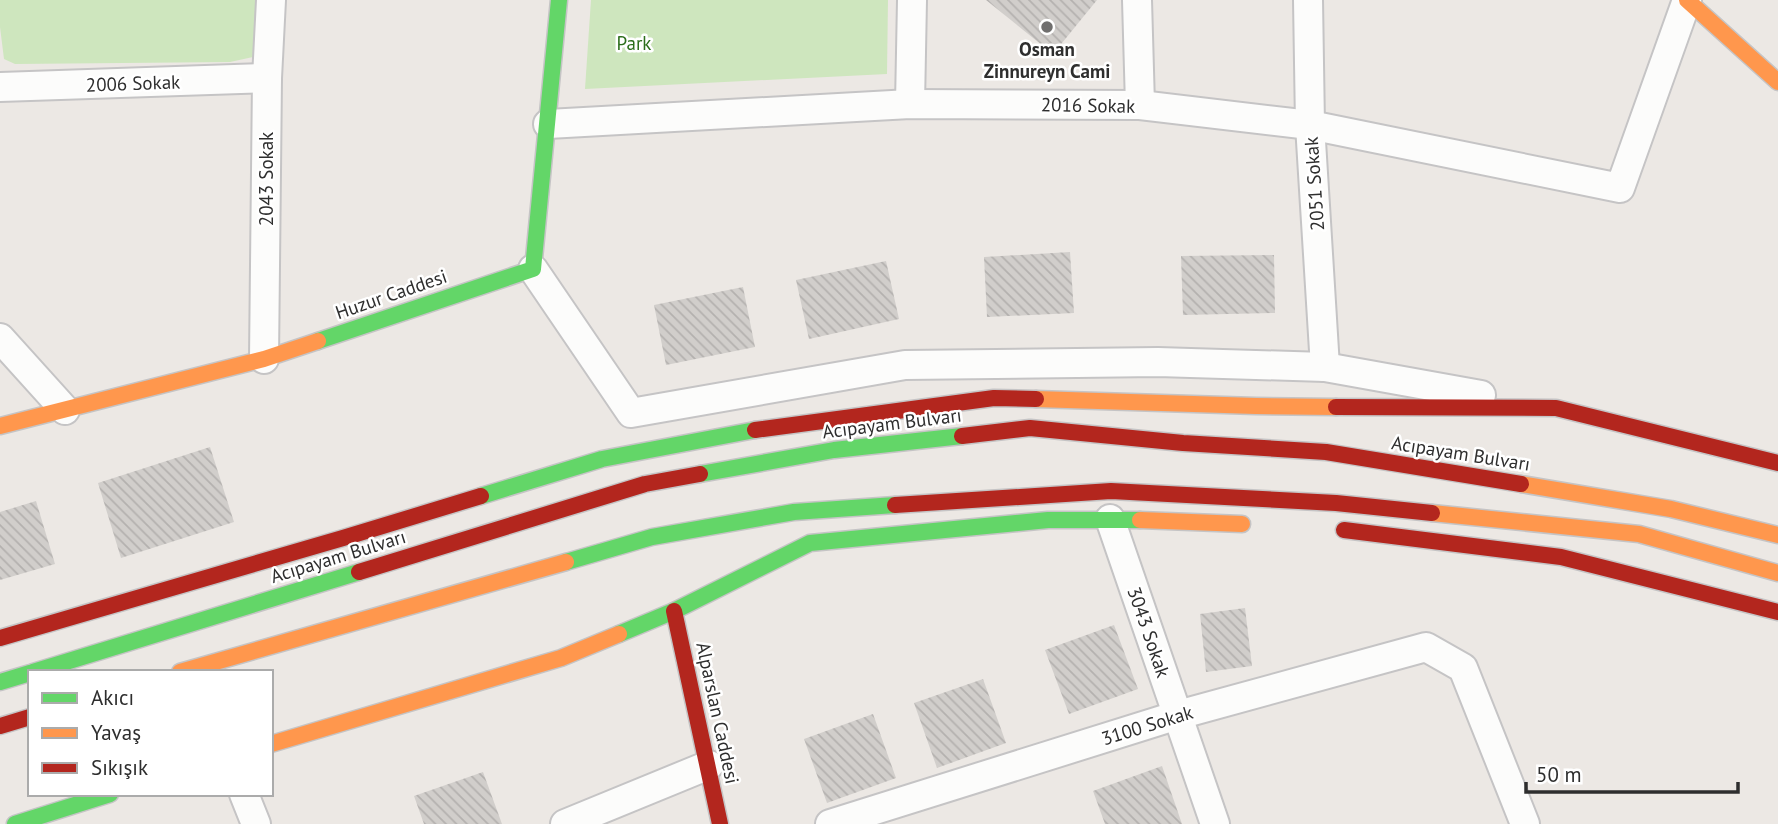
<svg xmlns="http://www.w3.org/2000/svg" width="1778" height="824" font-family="'PT Sans',sans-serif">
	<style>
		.park { fill: #cee6be }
		.building { fill: url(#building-back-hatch) }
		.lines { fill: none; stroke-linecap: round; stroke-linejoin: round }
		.street-casing { stroke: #c5c4c5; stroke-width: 32 }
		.fast-casing { stroke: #c5c4c5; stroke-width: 19 }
		.slow-casing { stroke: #c5c4c5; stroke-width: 19 }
		.jam-casing { stroke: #c5c4c5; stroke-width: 19 }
		.street { stroke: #fcfcfb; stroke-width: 28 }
		.fast { stroke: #63d668; stroke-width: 16 }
		.slow { stroke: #ff974d; stroke-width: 16 }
		.jam { stroke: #b3261e; stroke-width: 16 }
		.poi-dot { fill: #706f6e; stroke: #fff; stroke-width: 2.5 }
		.labels { text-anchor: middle; stroke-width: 5; stroke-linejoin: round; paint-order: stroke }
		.park-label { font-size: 19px; fill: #2c6e1b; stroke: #fff }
		.poi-label { font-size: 19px; font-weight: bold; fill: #2e2e2e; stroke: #fff }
		.street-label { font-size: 19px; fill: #2e2e2e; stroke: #fff }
	</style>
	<defs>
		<pattern id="building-back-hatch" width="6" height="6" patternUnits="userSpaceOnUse" patternTransform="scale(1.75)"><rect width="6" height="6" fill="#d1cecb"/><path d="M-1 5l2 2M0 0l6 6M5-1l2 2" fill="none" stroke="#b4b1af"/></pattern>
	</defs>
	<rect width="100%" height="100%" fill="#ece8e4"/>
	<g class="park">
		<path d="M0,0H257L253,57L230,62L15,64L4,59L0,27Z"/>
		<path d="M591,0H888L887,74L585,89Z"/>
	</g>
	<g class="building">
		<path d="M986,0H1097L1053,54Z"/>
		<path d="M1070,252L1074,313L987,317L984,257Z"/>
		<path d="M1274,255L1275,313L1183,315L1181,256Z"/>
		<path d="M886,261L899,319L809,339L796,280Z"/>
		<path d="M743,287L755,347L666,365L654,305Z"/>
		<path d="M210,447L234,522L121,558L98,483Z"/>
		<path d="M36,501L55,564L0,580V512Z"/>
		<path d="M1245,608L1252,666L1206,672L1200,614Z"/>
		<path d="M1114,625L1138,689L1069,714L1045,650Z"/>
		<path d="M983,679L1006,743L937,768L914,703Z"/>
		<path d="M873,714L896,778L827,803L804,739Z"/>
		<path d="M1162,766L1182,824H1105L1093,791Z"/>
		<path d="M483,772L502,824H424L414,796Z"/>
	</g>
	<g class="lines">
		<defs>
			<g id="street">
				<path d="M1137,0L1140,105"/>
				<path d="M1308,0L1310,125L1325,367"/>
				<path d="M0,87L267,78"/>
				<path d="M910,104L912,0"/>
				<path d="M548,124L910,104L1140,105L1310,125L1620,188L1687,0"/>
				<path d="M533,269L631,413L905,365L1158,362L1325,367L1481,395"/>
				<path d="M0,338L65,410"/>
				<path d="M264,359L267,78L271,0"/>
				<path d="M1110,519L1215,824"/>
				<path d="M244,794L256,824"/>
				<path d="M565,824L709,765"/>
				<path d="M830,824L1178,715L1426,647L1463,668L1525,824"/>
			</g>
			<g id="fast">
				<path d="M318,341L533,269L559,0"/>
				<path d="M700,474L834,450L962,436"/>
				<path d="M481,496L602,459L755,430"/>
				<path d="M566,562L652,537L794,512L895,505"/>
				<path d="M619,634L674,611L810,543L1048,520H1140"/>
				<path d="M33,672L359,572"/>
				<path d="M0,682L30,673"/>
				<path d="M15,824L110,794"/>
			</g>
			<g id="slow">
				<path d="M1687,0L1778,82"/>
				<path d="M1036,399L1256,406L1336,407"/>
				<path d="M0,426L264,359L318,341"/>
				<path d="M1521,484L1671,509L1778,535"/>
				<path d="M1432,513L1639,534L1778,573"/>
				<path d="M1140,520L1242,524"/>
				<path d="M180,672L566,562"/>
				<path d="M271,744L561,658L619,634"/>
			</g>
			<g id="jam">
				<path d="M1336,407L1556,408L1778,463"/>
				<path d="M755,430L994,398L1036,399"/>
				<path d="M962,436L1030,428L1183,443L1326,452L1521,484"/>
				<path d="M895,505L1111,491L1336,503L1432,513"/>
				<path d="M1344,530L1561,557L1778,612"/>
				<path d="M359,572L645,484L700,474"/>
				<path d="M674,611L720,824"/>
				<path d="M0,638L343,538L481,496"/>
				<path d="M0,726L30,717"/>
			</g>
		</defs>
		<use href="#street" class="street-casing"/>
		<use href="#fast" class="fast-casing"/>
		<use href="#slow" class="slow-casing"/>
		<use href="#jam" class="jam-casing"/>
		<use href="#street" class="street"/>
		<use href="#fast" class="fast"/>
		<use href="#slow" class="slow"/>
		<use href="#jam" class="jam"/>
	</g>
	<circle class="poi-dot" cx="1047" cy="27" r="7"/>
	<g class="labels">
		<g class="park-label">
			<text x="634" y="50">Park</text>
		</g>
		<g class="poi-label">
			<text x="1047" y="56">Osman<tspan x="1047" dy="22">Zinnureyn Cami</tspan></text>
		</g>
		<g class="street-label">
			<text transform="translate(133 83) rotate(-2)" y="7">2006 Sokak</text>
			<text transform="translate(1088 105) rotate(1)" y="7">2016 Sokak</text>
			<text transform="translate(266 179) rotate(-90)" y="7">2043 Sokak</text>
			<text transform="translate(1314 184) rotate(-94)" y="7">2051 Sokak</text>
			<text transform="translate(391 294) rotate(-19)" y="7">Huzur Caddesi</text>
			<text transform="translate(892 423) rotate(-7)" y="7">Acıpayam Bulvarı</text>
			<text transform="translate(1461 453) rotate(9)" y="7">Acıpayam Bulvarı</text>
			<text transform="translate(338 556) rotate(-17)" y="7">Acıpayam Bulvarı</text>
			<text transform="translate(1149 632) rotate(71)" y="7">3043 Sokak</text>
			<text transform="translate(718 713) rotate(78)" y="7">Alparslan Caddesi</text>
			<text transform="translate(1147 725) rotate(-17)" y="7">3100 Sokak</text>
		</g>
	</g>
	<rect x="28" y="670" width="245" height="126" fill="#ffffff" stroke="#ababab" stroke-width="2"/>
	<rect x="42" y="693" width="35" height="10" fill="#63d668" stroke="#ababab" stroke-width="2"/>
	<text x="91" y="705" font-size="21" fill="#2e2e2e">Akıcı</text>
	<rect x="42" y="728" width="35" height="10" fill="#ff974d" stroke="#ababab" stroke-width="2"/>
	<text x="91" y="740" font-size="21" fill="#2e2e2e">Yavaş</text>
	<rect x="42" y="763" width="35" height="10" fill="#b3261e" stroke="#ababab" stroke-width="2"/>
	<text x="91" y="775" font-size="21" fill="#2e2e2e">Sıkışık</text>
	<path d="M1526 782v10h212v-10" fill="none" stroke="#2e2e2e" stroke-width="3.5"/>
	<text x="1536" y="782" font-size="21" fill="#2e2e2e" stroke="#ffffff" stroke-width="5" paint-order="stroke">50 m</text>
</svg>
